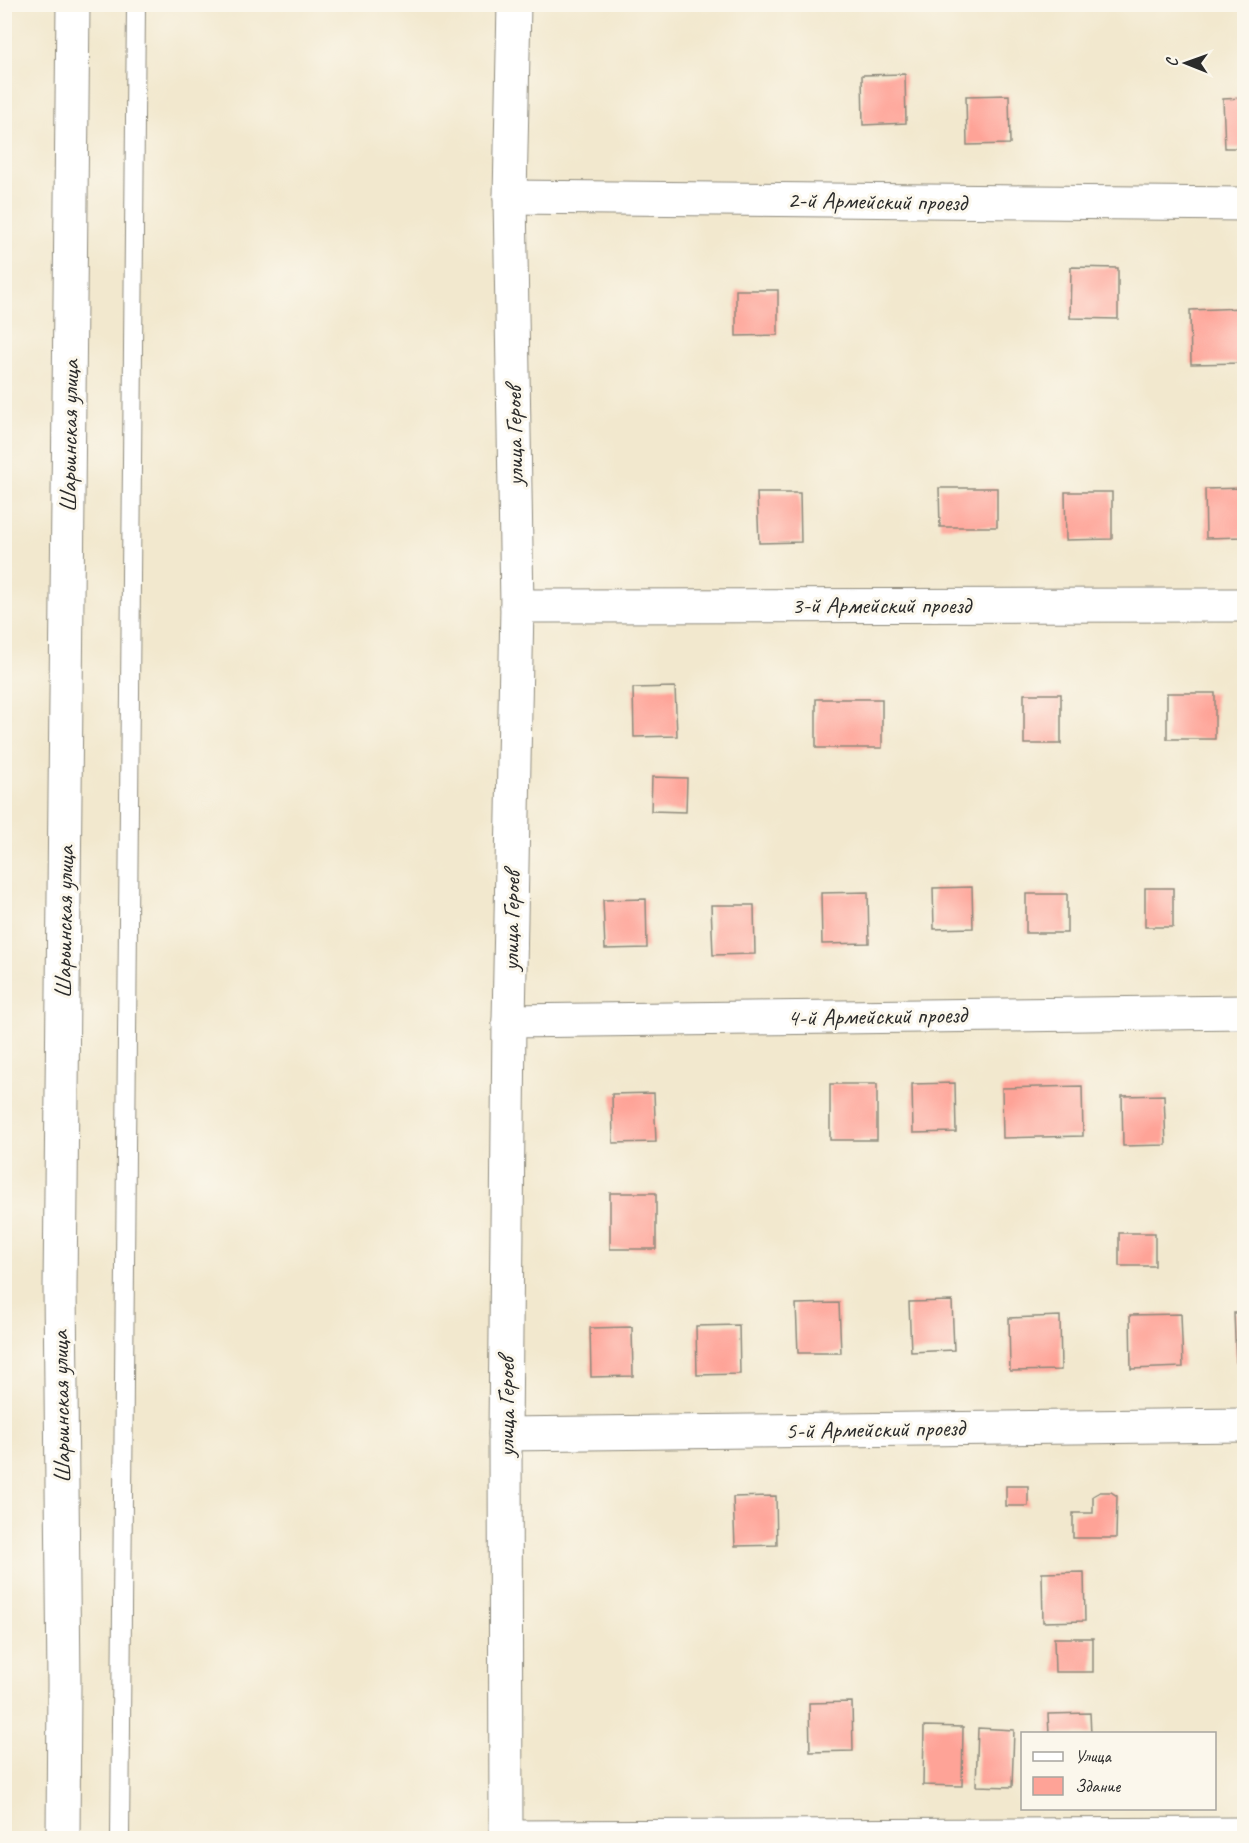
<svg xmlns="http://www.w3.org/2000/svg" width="1249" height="1843" font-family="Caveat,sans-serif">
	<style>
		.building { fill: #fea397 }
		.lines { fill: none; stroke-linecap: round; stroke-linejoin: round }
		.lane-casing { stroke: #8e8a7c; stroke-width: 20 }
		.street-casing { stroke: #8e8a7c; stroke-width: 35 }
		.lane { stroke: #fff; stroke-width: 18 }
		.street { stroke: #fff; stroke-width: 33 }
		.labels { text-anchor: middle; stroke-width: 6; stroke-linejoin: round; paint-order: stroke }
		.street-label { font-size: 24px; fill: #2b2b2b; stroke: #fbf7ec }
	</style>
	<rect width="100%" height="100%" fill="#fbf7ec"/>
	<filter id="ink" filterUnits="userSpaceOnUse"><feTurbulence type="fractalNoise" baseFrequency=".0167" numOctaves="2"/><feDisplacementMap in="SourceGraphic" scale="12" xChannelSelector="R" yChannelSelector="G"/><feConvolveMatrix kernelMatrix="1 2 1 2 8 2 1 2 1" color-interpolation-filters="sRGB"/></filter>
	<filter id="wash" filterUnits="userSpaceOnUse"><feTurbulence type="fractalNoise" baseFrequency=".008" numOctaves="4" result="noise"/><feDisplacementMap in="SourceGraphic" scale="24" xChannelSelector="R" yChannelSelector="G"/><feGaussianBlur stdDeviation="1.35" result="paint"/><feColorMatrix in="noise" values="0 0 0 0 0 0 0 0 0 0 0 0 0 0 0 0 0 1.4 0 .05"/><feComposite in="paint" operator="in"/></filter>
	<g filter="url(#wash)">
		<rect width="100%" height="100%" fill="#f2e8ce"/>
		<g id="blocks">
			<g class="building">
				<path d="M905,74L906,123L863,125L862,75Z"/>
				<path d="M1009,95L1010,144L967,145L966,96Z"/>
				<path d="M1244,98V148H1225L1223,99Z"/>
				<path d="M1071,267L1118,268V319L1070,318Z"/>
				<path d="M736,290H778V335L736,336Z"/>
				<path d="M1244,308V363L1191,364L1190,310Z"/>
				<path d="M939,488H997V527H940Z"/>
				<path d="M1244,488V537L1206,538L1205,489Z"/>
				<path d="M1065,492H1112V539L1066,540Z"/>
				<path d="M757,493H800L801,542L759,543Z"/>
				<path d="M675,687L677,736L634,737L633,688Z"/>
				<rect x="1167" y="693" width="48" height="46"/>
				<rect x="1024" y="694" width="37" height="50"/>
				<rect x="816" y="699" width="66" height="49"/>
				<path d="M652,777L687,778L686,812L651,811Z"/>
				<path d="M972,887L973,928L934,929L933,888Z"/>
				<rect x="1145" y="888" width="28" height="39"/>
				<path d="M868,892L869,943L822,944L821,893Z"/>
				<rect x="1026" y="894" width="41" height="39"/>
				<path d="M646,899L647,948L605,949L603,900Z"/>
				<path d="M711,905H754L755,954L713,955Z"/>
				<path d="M955,1083L956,1132L913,1133L912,1084Z"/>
				<rect x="830" y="1084" width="47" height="56"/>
				<path d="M1082,1086L1083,1136L1003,1138L1002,1088Z"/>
				<path d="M654,1093L656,1142L613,1143L612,1094Z"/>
				<path d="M1164,1095L1166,1145L1123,1146L1122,1096Z"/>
				<rect x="610" y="1193" width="46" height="56"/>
				<rect x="1119" y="1233" width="36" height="33"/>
				<path d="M952,1301L954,1350L911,1352L909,1302Z"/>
				<path d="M839,1303L841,1353H798L796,1304Z"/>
				<path d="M1234,1313H1244V1362H1236Z"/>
				<path d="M1181,1314L1183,1367L1131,1369L1130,1315Z"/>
				<path d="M1060,1316L1061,1370L1010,1371L1009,1318Z"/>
				<path d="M739,1325L740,1374L697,1375L696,1326Z"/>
				<path d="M632,1327L633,1376L591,1377L590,1328Z"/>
				<rect x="1006" y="1486" width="22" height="20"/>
				<path d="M1100,1492H1111L1117,1496L1116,1538H1073V1513H1093V1496Z"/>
				<path d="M776,1496L777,1545L735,1546L733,1497Z"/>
				<path d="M1084,1572L1085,1621L1043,1622L1042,1573Z"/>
				<path d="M1054,1638H1093V1672H1055Z"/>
				<path d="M852,1702L853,1751L810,1752L809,1703Z"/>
				<path d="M1090,1713L1091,1734H1049L1048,1714Z"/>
				<path d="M924,1726L963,1727L962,1786L923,1785Z"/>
				<path d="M978,1728L1014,1730L1012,1787L976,1786Z"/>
			</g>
		</g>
	</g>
	<g filter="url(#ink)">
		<use href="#blocks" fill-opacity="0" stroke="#8e8a7c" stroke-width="1.5"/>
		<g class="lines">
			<defs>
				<path id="lane" d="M120,1838L136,4"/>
				<g id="street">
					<path d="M510,197L1244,204"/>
					<path d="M517,606L1244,605"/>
					<path d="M509,1021L1244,1012"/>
					<path d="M505,1434L1244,1425"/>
					<path d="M506,1837L1244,1834"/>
					<path d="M63,1838L64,1684L60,1289L73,4"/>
					<path d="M506,1838L505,1434L509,1021L517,606L510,197L514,4"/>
				</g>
			</defs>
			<use href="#lane" class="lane-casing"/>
			<use href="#street" class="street-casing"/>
			<use href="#lane" class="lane"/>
			<use href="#street" class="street"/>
		</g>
	</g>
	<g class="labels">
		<g class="street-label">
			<text transform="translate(877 201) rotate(1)" y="8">2-й Армейский проезд</text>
			<text transform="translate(69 436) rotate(-89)" y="8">Шарьинская улица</text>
			<text transform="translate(514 436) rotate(-91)" y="8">улица Героев</text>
			<text x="881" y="613">3-й Армейский проезд</text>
			<text transform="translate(511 921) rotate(-89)" y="8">улица Героев</text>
			<text transform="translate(64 922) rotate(-89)" y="8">Шарьинская улица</text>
			<text transform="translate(877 1016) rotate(-1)" y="8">4-й Армейский проезд</text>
			<text transform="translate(61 1407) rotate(-91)" y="8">Шарьинская улица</text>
			<text transform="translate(506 1407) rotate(-90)" y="8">улица Героев</text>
			<text transform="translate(875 1429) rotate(-1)" y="8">5-й Армейский проезд</text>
		</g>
	</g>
	<rect width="1249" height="1843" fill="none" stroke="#fbf7ec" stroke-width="24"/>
	<rect x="1021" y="1732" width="195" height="78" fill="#fbf7ec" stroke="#a8a59f" stroke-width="1.5"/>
	<rect x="1033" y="1752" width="30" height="9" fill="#ffffff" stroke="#a8a59f" stroke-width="1.5"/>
	<text x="1075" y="1762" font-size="18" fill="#2b2b2b">Улица</text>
	<rect x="1033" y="1777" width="30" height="18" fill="#fea397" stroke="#a8a59f" stroke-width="1.5"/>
	<text x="1075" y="1792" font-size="18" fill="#2b2b2b">Здание</text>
	<g transform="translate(1186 63) rotate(271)" stroke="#fbf7ec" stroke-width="4.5" paint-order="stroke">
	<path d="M0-4.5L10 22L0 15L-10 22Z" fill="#2b2b2b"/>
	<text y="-9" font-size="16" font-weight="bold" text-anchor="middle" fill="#2b2b2b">С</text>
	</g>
</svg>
